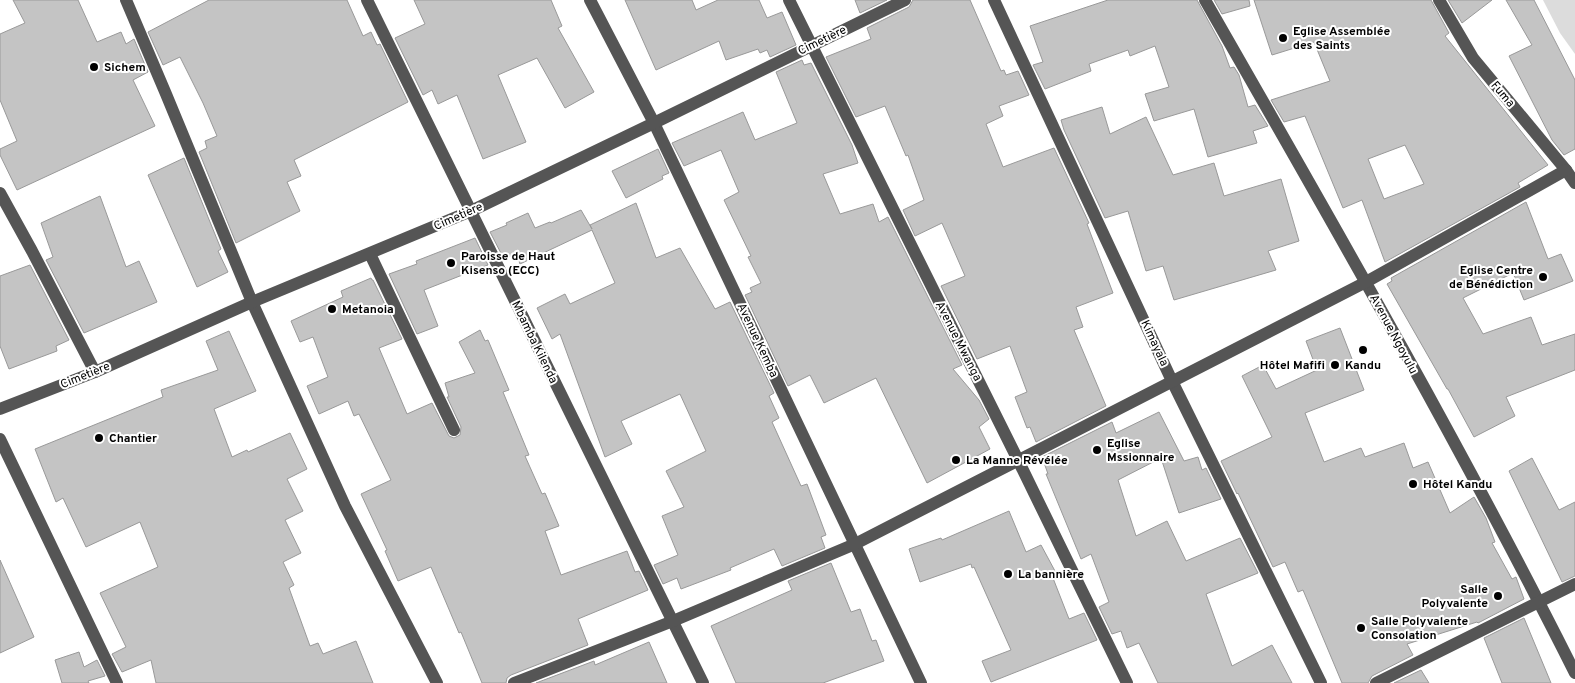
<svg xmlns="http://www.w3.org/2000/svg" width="1575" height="683" font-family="Overpass,sans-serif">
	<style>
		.green { fill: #dcdcdc }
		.building { fill: #c4c4c4; stroke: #999; fill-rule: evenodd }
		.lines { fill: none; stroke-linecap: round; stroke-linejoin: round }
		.minor { stroke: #555; stroke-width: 12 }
		.poi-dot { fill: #000; stroke: #fff; stroke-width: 2 }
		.labels { text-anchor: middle; stroke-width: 4; stroke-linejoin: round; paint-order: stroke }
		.poi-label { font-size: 12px; font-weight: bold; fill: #000; stroke: #fff; text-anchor: start }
		.street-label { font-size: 12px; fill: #000; stroke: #fff }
	</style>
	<rect width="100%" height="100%" fill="#fff"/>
	<path class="green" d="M1543,0H1575V54L1560,33Z"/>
	<g class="building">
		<path d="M13,0H78L97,42L121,32L126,44L134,39L148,72L133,80L155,126L17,190L0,155V149L17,141L0,100V34L25,23Z"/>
		<path d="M209,0H347L363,36L371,32L377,45L380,44L408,102L294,160L301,176L287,182L300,211L236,243L199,152L207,148L205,141L217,136L203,103L180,57L163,65L148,32Z"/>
		<path d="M414,0H551L562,26L558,28L594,92L565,108L537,58L498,75L526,142L483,159L457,95L438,104L432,90L423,95L395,38L425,24Z"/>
		<path d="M625,0H692L696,10L718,0H759L767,18L782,12L796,45L770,57L767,50L760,53L758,49L726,60L719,41L656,70Z"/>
		<path d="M855,0H887L860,13Z"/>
		<path d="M913,0H970L1001,71L1004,70L1006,75L1018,71L1029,95L999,106L1003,116L986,124L1003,167L1054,148L1089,223L1087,224L1113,293L1076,307L1083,327L1074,330L1106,406L1036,442L1030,427L1027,428L1015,397L1027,392L1010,346L977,359L941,286L965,276L942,223L915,236L903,210L924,200L908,155L906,156L885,106L856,117L826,57L871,39L867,28L909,7Z"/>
		<path d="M1108,0H1197L1222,46L1230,68L1234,67L1239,75L1248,107L1255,105L1268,126L1253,131L1257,143L1208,157L1194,109L1154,121L1145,94L1169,87L1155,46L1130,56L1128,50L1089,64L1091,71L1045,89L1033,65L1043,62L1030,26Z"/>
		<path d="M1214,0H1249L1250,6L1222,14Z"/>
		<path d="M1254,0H1431L1449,33L1445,36L1548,165L1518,183L1520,187L1385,262L1362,200L1343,208L1305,116L1284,122L1271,100L1330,81L1314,42L1272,55ZM1405,145L1424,184L1384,199L1368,159Z"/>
		<path d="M1448,0H1492L1462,23Z"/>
		<path d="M1506,0H1534L1575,80V149L1564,155L1552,140L1509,56L1532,45Z"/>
		<path d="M802,60L804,65L811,63L852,145L858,163L823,174L840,214L873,204L879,222L888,217L962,365L953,369L979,400L989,419L979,427L990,449L927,483L876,378L824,403L810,375L788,386L745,295L752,292L750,288L761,283L748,257L751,256L724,200L739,192L721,150L684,166L672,143L743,112L755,140L797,123L776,72Z"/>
		<path d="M1102,107L1110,134L1146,117L1173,175L1214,163L1224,196L1281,179L1299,241L1268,251L1276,270L1174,300L1163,266L1146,271L1128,211L1105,218L1064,130L1061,120Z"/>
		<path d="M658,149L669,173L662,176L663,179L626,198L612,171Z"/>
		<path d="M184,158L221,249L218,251L228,272L197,287L148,175Z"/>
		<path d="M100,196L126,267L139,261L157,302L84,333L46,260L53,257L41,223Z"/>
		<path d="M1526,202L1548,259L1561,254L1573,281L1524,300L1513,273L1463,298L1483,334L1531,317L1542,345L1575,334V370L1506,397L1515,416L1474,437L1448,389H1447L1387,284L1392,281L1391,278Z"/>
		<path d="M636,203L656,258L680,248L715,309L730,302L774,393L769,396L779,418L772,422L801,486L807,484L826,535L821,537L825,548L782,566L774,549L730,568L731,570L681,589L677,578L663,584L654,565L678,555L662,516L684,507L666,471L706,451L680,394L621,421L632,444L605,457L560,334L552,339L537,308L565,294L570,304L615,283L592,230L520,264L516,254L504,259L490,232L507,225L506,223L528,213L535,228L550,222L551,223L581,210L592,229L590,225Z"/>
		<path d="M475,238L488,265L424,290L438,326L417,334L389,274L417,264L416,261Z"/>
		<path d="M30,265L69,340L56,346L57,351L9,369L0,346V276Z"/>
		<path d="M371,278L372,280H373L402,339L379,348L407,414L432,403L449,436L454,438L460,435L461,427L447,397H449L445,383L475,373L459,342L480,330L485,341L488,340L509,390L503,392L529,455L525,456L542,494L545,493L559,526L545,531L561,575L627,551L635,572L639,571L648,590L578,619L588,645L511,675L507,678L506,683H482L461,632L459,633L431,567L398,581L385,551L387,550L361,494L391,480L359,414L354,416L348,401L319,414L307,386L328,377L313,337L300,342L291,321L343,297L341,291Z"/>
		<path d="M1340,328L1364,390L1305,413L1324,462L1361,448L1365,457L1404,443L1413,468L1428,462L1450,513L1474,497L1486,518L1495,542L1492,543L1512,579L1516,577L1524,599L1478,623L1477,622L1407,644L1413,655L1372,676L1368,683H1342L1303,590L1298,592L1285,562L1273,567L1238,493L1237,494L1221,461L1272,437L1242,376L1263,365L1276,389L1317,370L1306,341Z"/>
		<path d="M229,331L256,391L214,409L232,457L247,450L248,452L290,433L307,469L287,479L303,511L285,520L301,553L283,562L294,585L289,588L310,646L318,643L323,654L356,641L373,683H156L151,660L122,672L112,654L126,647L100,593L158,567L140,522L86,547L63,498L56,502L35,449L163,397L161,390L218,370L206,341Z"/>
		<path d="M1159,412L1184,461L1198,457L1202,470L1206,468L1221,499L1179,513L1161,458L1118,480L1136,536L1167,521L1186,561L1240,538L1258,573L1206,594L1232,666L1272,645L1292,683H1158L1139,643L1127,648L1121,631L1112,634L1099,607L1109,602L1091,554L1081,559L1046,474H1048L1042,457L1112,422L1116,433Z"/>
		<path d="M1532,458L1559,510L1575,502V576L1562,582L1509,471Z"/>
		<path d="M1009,511L1026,552L1041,545L1055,571L1051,573L1069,619L1084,613L1097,640L991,682L982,661L1011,650L974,567L972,568L971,564L920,582L909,549L941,538L942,540Z"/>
		<path d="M0,560L34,637L0,653Z"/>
		<path d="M831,563L851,612L860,609L872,641L876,640L884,661L823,683H736L711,626L792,590L788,581Z"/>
		<path d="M1524,618L1551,683H1502L1484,638Z"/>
		<path d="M649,642L667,683H536L594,661L595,665Z"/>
		<path d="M79,652L84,667L97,660L105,676L88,681L89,683H62L55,660Z"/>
		<path d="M1421,670L1429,683H1394Z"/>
	</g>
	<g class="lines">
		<g class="minor">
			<path d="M126,0L166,94L252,302L345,506L437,683"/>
			<path d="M367,0L703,683"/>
			<path d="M590,0L654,123L921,683"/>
			<path d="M789,0L1018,460L1127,683"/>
			<path d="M994,0L1172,381L1321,683"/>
			<path d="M1205,0C1332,222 1460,444 1575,673"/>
			<path d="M1439,0L1473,58L1566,170L1575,183"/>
			<path d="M0,193L32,251L95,372"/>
			<path d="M370,254L454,430"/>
			<path d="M0,409L95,372L252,302L471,211L654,123L905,0"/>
			<path d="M0,439L117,683"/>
			<path d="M514,683L673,621L855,544L1366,282L1566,170"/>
			<path d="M1376,683L1575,584"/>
		</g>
	</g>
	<g class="poi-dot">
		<circle cx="1283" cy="38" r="5"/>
		<circle cx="94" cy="67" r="5"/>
		<circle cx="451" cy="263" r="5"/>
		<circle cx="1543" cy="277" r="5"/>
		<circle cx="332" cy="309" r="5"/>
		<circle cx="1363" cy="350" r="5"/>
		<circle cx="1335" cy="365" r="5"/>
		<circle cx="99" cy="438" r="5"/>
		<circle cx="1097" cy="450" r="5"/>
		<circle cx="956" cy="460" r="5"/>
		<circle cx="1413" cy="484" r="5"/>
		<circle cx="1008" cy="574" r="5"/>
		<circle cx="1498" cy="596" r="5"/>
		<circle cx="1361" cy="628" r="5"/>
	</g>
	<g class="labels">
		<g class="poi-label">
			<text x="1293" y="35">Eglise Assemblée<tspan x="1293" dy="14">des Saints</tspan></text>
			<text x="104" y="71">Sichem</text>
			<text x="461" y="260">Paroisse de Haut<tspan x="461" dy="14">Kisenso (ECC)</tspan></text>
			<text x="1533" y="274" text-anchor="end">Eglise Centre<tspan x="1533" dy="14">de Bénédiction</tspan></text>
			<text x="342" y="313">Metanoia</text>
			<text x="1325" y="369" text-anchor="end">Hôtel Mafifi</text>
			<text x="1363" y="369" text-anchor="middle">Kandu</text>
			<text x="109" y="442">Chantier</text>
			<text x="1107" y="447">Eglise<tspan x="1107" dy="14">Mssionnaire</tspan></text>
			<text x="966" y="464">La Manne Révélée</text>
			<text x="1423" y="488">Hôtel Kandu</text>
			<text x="1018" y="578">La bannière</text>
			<text x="1488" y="593" text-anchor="end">Salle<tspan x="1488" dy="14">Polyvalente</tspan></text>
			<text x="1371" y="625">Salle Polyvalente<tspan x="1371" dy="14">Consolation</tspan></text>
		</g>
		<g class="street-label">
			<text transform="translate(822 40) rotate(-26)" y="4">Cimetière</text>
			<text transform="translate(1503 94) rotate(50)" y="4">Fuma</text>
			<text transform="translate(458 216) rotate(-24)" y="4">Cimetière</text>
			<text transform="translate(1394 334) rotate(62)" y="4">Avenue Ngoyulu</text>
			<text transform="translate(758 340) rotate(65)" y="4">Avenue Kemba</text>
			<text transform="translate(959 341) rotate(63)" y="4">Avenue Mwanga</text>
			<text transform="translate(535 342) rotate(64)" y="4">Mbamba Kilenda</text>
			<text transform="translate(1155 343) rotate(65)" y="4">Kimayala</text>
			<text transform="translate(85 375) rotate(-22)" y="4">Cimetière</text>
		</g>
	</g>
</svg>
